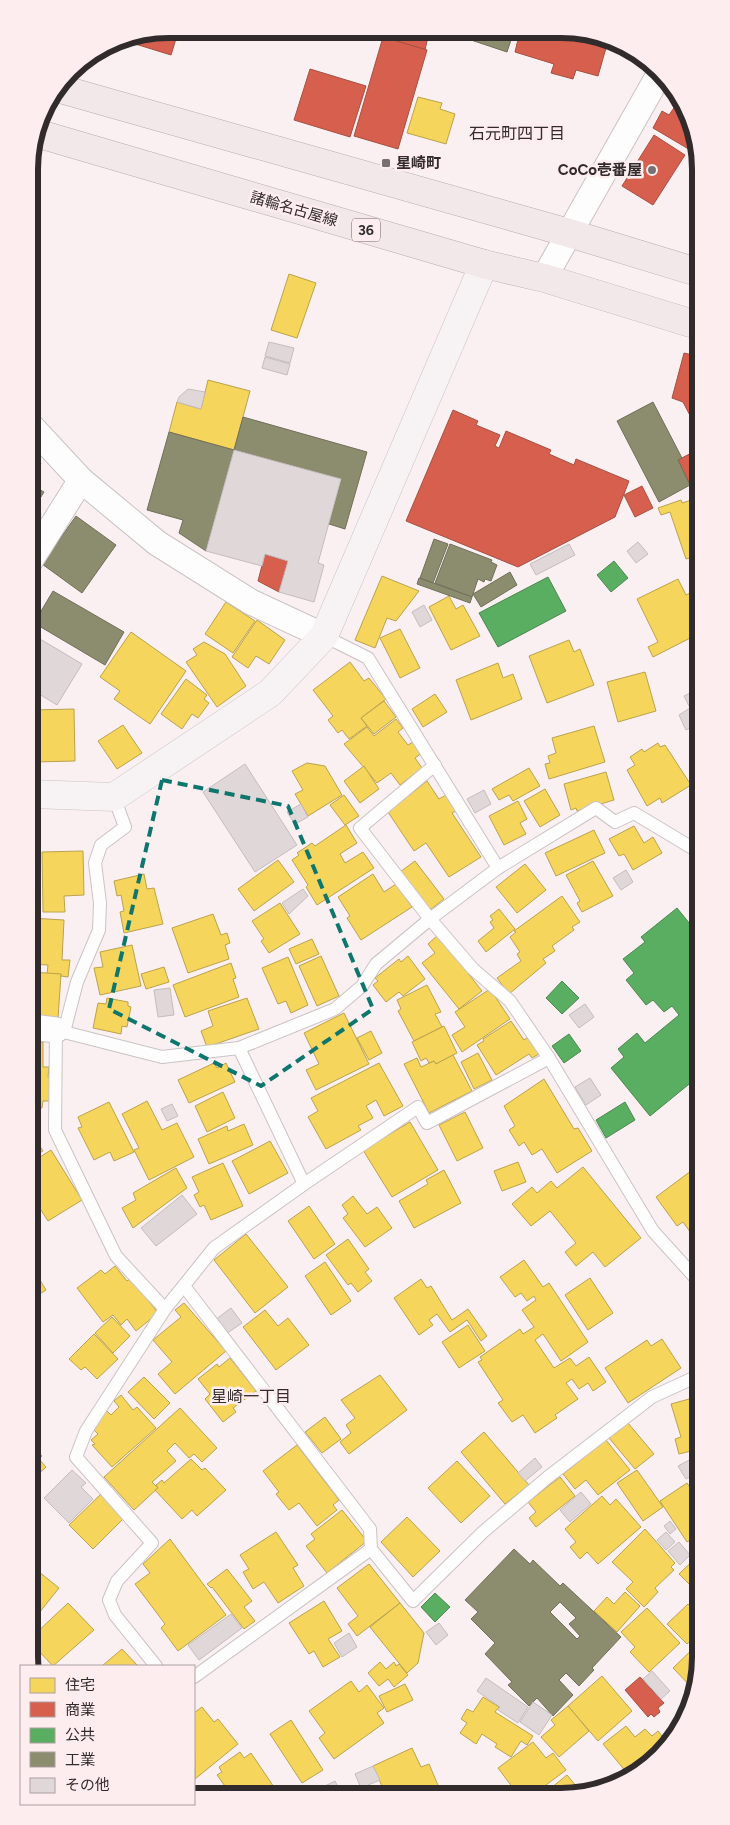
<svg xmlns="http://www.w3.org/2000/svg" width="730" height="1825" font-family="Figtree,'Noto Sans JP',sans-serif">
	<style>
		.homes { fill: #f6d55c; stroke: #bba24d }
		.shops { fill: #d6604d; stroke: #a55043 }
		.public { fill: #5aae61; stroke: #4e8751 }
		.industry { fill: #8c8c6e; stroke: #716f5a; fill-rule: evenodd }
		.building { fill: #e0d7d9; stroke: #c4bcbd }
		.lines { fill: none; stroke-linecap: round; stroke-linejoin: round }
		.lane-casing { stroke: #cac3c4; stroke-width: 14 }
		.street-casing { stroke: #cac3c4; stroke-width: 27 }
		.secondary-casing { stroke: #cac3c4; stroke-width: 29 }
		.primary-casing { stroke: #bea8ad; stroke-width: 29 }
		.lane { stroke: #fefdfd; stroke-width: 12 }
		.street { stroke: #fefdfd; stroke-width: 25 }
		.secondary { stroke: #f7f2f3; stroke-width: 28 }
		.primary { stroke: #f2e7e9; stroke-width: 28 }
		.marked { fill: none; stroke: #0f766e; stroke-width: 4; stroke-dasharray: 10 6; stroke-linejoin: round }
		.poi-dot { fill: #787071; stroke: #fdedef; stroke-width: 2 }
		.labels { text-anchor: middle; stroke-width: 5; stroke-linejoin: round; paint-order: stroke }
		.shield { fill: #fdedef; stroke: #6f6566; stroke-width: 1 }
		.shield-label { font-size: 14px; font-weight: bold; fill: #322b2b }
		.poi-label { font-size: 15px; font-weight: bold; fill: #322b2b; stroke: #fdedef; text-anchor: start }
		.street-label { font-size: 15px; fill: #322b2b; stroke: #fdedef }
		.neighbourhood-label { font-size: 16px; fill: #322b2b; stroke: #fdedef }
		.rim { fill: none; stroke: #322b2b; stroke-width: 6 }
	</style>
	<rect width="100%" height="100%" fill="#faf0f2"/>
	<g class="homes">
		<path d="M418,97L442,103L440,109L455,114L446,144L407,133Z"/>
		<path d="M289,274L316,283L297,338L271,330Z"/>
		<path d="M208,380L250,391L234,450L169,432L177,402L201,409Z"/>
		<path d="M698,498V556L686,559L670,512L661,515L658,508L681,500L682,503Z"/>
		<path d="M382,576L419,591L396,621L387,618L375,648L355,640Z"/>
		<path d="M678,579L686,595L695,591L698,596V634L653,657L648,647L658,642L637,599Z"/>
		<path d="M449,596L456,609L463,605L480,636L451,650L429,607Z"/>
		<path d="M226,602L255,621L233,653L205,634Z"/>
		<path d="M257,620L285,640L269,664L256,656L248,668L232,657Z"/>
		<path d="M400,629L420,668L400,678L380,638Z"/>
		<path d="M131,632L186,671L150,724L114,699L120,691L100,677Z"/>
		<path d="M569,640L574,652L580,649L594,685L547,703L529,656Z"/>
		<path d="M204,642L225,654L246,686L217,707L186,662L197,655L193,649Z"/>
		<path d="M350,662L364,681L369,678L386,699L361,718L367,726L349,739L342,730L338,733L328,720L333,716L313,690Z"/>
		<path d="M498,663L503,678L513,674L522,699L471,720L456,680Z"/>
		<path d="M645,672L656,711L618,722L607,682Z"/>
		<path d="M186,679L207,695L204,699L209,703L198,718L192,714L182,729L161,714Z"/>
		<path d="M435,694L447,712L423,727L412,709Z"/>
		<path d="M384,701L396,717L374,734L361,718Z"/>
		<path d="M74,709L75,761L34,762L31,710Z"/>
		<path d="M396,719L403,728L398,732L408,745L413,742L422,753L415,758L422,768L400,785L391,773L377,783L344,744L367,727L374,736Z"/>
		<path d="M123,725L142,753L117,769L98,741Z"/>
		<path d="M594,726L605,762L549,779L545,764L550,763L548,756L556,753L552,738Z"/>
		<path d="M658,743L660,747L665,745L691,785L662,803L660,798L647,806L627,770L635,765L630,757L642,749L644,752Z"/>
		<path d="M307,763L325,766L342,795L308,816L295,794L303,790L292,771Z"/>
		<path d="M364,766L379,789L360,803L344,781Z"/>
		<path d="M529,768L540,786L513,801L509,795L499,800L492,789Z"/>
		<path d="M606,772L614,800L577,811L576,808L571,810L564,784Z"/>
		<path d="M427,781L439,799L446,795L456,811L452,813L481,857L449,877L426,843L414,851L388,812Z"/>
		<path d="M545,789L560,815L540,827L524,801Z"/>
		<path d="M344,795L359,816L345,825L330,805Z"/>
		<path d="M518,801L527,819L520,823L526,834L504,845L489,816Z"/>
		<path d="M346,825L357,843L340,854L345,863L363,852L374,868L317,905L306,887L308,885L292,860L299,855L297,853L312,843L315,846Z"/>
		<path d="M634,826L644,843L653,837L662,853L633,870L624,854L619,856L609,839Z"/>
		<path d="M594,830L605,853L556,876L545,853Z"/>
		<path d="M83,851L84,895L64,896L65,912H43L42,852Z"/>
		<path d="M278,860L294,882L254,911L238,889Z"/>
		<path d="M415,861L444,899L430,910L400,872Z"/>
		<path d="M593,861L613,896L582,912L577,903L580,901L566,875Z"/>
		<path d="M525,864L546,890L517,913L496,887Z"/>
		<path d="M144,874L147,889L154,888L163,924L124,933L120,912L124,911L121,895L117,896L114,881Z"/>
		<path d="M373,874L384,892L396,884L412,907L361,940L347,918L350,916L338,897Z"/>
		<path d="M562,896L580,922L572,927L574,930L552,946L555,951L543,959L546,963L509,994L497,978L521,961L517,954L520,952L510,937L516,932L514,931Z"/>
		<path d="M280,903L300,934L269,953L261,941L264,939L252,921Z"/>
		<path d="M499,909L515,929L486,952L478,941L494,928L490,922L493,920L490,916Z"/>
		<path d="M213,914L221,935L227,933L230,943L225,945L229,959L188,973L172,928Z"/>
		<path d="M31,918L64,920L62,960H70L68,977L47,974L48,965L31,964Z"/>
		<path d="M438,935L482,991L459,1009L422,963L435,953L428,944Z"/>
		<path d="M312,939L319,954L296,964L289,949Z"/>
		<path d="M132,945L141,986L100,995L94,968L103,967L100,952Z"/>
		<path d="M321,956L339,996L317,1006L299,966Z"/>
		<path d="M408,956L425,979L403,996L399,992L386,1002L373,985L378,981L375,978L399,959L401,962Z"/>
		<path d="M288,957L308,1005L291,1013L286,1001L278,1004L262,968Z"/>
		<path d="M231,963L236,978L233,979L239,997L185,1017L173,985Z"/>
		<path d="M164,967L169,982L146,989L141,974Z"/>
		<path d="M31,972L61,974L58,1019L32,1017Z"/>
		<path d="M427,985L441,1012L435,1014L442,1027L414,1041L398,1011L401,1009L397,1000Z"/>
		<path d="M699,987V1005L690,994Z"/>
		<path d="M490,989L510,1019L462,1052L452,1035L465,1027L455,1012Z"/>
		<path d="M107,998L128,1002V1006L131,1007L127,1027L122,1026L121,1034L93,1028L98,1003L106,1004Z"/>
		<path d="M247,998L259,1029L207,1047L201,1031L213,1026L208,1011Z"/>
		<path d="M344,1013L369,1064L316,1090L306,1070L319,1064L304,1033Z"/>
		<path d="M511,1021L524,1040L528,1037L530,1041L534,1039L542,1052L532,1058L529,1054L496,1075L477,1045L484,1041L483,1039Z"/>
		<path d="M444,1026L457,1053L436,1064L434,1061L429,1063L426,1058L421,1061L412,1042Z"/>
		<path d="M371,1031L382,1053L369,1060L357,1038Z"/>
		<path d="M32,1042H43V1067H49L48,1077H52L51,1101H43L42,1108H32Z"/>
		<path d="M478,1053L492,1080L474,1089L461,1062Z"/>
		<path d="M453,1055L472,1091L429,1113L404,1064L417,1058L421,1067L434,1061L436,1064Z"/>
		<path d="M214,1063L217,1068L226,1063L235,1082L189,1103L178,1080Z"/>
		<path d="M379,1063L403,1106L384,1116L376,1100L366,1106L373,1118L358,1126L361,1130L326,1149L308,1117L318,1111L311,1098Z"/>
		<path d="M544,1079L574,1129L578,1128L592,1151L557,1173L542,1149L532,1155L524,1142L519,1146L509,1130L515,1126L504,1106Z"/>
		<path d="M223,1092L235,1118L207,1132L195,1106Z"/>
		<path d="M147,1101L162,1130L177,1123L194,1157L149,1180L134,1150L139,1148L122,1114Z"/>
		<path d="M109,1102L134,1152L114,1161L110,1152L94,1160L78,1128L82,1127L78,1117Z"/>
		<path d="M465,1112L483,1148L457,1161L439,1125Z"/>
		<path d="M410,1122L438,1170L392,1197L363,1150Z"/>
		<path d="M244,1124L253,1145L209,1164L198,1139L227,1126L228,1131Z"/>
		<path d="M32,1134L43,1151L32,1157Z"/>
		<path d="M270,1141L288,1173L249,1194L232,1161Z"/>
		<path d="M51,1150L82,1200L48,1221L32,1196V1162Z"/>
		<path d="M518,1162L526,1182L502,1191L494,1171Z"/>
		<path d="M223,1163L243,1206L211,1220L204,1205L200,1207L194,1195L199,1192L192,1177Z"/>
		<path d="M583,1167L641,1238L605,1267L593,1252L576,1266L565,1252L576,1243L550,1211L531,1226L512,1204L532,1187L537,1193L551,1181L557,1188Z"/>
		<path d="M176,1168L187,1188L133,1228L122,1208L136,1200L133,1193Z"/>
		<path d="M695,1168L700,1174V1237L696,1240L683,1222L677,1226L656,1197Z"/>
		<path d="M444,1170L461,1203L414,1228L399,1201L428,1184L426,1180Z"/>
		<path d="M353,1196L367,1214L377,1207L392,1228L365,1247L343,1218L348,1214L342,1205Z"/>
		<path d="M309,1206L335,1244L314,1259L288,1221Z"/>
		<path d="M246,1234L288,1287L255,1313L214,1260Z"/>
		<path d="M348,1239L369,1269L365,1272L372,1281L358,1292L351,1283L348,1285L326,1255Z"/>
		<path d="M524,1260L543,1287L549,1283L588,1342L561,1361L543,1334L535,1340L554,1368L570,1358L576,1366L589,1357L606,1382L593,1391L588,1383L579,1389L572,1379L566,1383L578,1399L555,1415L557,1418L535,1433L523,1415L512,1422L498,1403L503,1400L478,1362L482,1360L480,1357L520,1329L523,1334L534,1327L522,1310L536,1300L534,1296L527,1301L521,1293L515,1297L500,1277Z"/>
		<path d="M325,1262L351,1301L331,1315L305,1276Z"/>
		<path d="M115,1266L127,1281L131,1278L158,1313L136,1331L127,1319L121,1325L113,1315L103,1322L77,1288L101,1270L105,1274Z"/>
		<path d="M32,1267L46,1290L32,1299Z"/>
		<path d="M590,1278L613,1313L588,1330L565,1295Z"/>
		<path d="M421,1279L427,1288L431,1286L452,1320L468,1309L487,1336L481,1341L467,1320L450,1332L437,1314L429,1320L433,1325L419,1335L394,1298Z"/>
		<path d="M184,1303L226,1351L175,1394L158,1374L172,1362L153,1340L181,1317L175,1310Z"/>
		<path d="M265,1310L278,1326L288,1318L309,1345L276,1370L243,1327Z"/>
		<path d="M112,1317L130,1336L113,1353L95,1333Z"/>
		<path d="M468,1325L485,1351L459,1368L442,1342Z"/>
		<path d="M94,1334L118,1359L97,1379L85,1367L81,1370L69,1359Z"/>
		<path d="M662,1339L681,1368L628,1403L605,1368L647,1340L651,1346Z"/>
		<path d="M230,1358L256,1391L233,1408L236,1412L223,1422L205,1399L210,1394L198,1379L217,1364L219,1367Z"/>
		<path d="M380,1375L407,1410L349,1454L340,1442L351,1433L346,1425L355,1418L341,1400Z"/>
		<path d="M144,1377L170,1403L154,1419L128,1392Z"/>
		<path d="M121,1395L133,1410L137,1407L156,1428L112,1467L92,1445L95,1444L91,1440L98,1434L93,1429L106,1410L111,1415L119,1407L114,1401Z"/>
		<path d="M700,1396V1457L695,1458V1456L693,1458L691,1451L679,1454L675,1439L681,1437L671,1404Z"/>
		<path d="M180,1408L217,1448L202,1462L194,1454L189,1458L175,1443L167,1451L176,1461L152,1482L158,1488L134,1510L104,1477Z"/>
		<path d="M325,1417L341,1439L322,1453L305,1432Z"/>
		<path d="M628,1423L654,1454L635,1469L609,1438Z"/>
		<path d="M484,1432L529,1485L505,1504L461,1452Z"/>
		<path d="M606,1440L630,1470L598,1495L586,1480L575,1489L563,1474Z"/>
		<path d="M297,1445L339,1500L333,1505L337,1510L317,1526L299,1503L289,1510L276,1494L279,1492L263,1471Z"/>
		<path d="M33,1446L42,1456L39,1459L46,1467L33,1479Z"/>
		<path d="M191,1459L202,1470L205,1468L226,1490L197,1516L192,1510L182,1519L155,1490L158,1488L156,1485L162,1480L164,1483Z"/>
		<path d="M457,1461L490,1496L461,1523L428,1488Z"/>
		<path d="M637,1470L663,1507L643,1521L617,1483Z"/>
		<path d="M560,1477L575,1496L536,1527L529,1518L536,1512L528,1502Z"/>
		<path d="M687,1483L701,1504V1533L687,1542L660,1501Z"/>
		<path d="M101,1494L124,1518L93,1549L69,1525Z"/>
		<path d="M602,1496L610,1505L616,1499L641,1527L598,1564L587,1552L580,1559L570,1547L576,1542L565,1529Z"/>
		<path d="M342,1510L367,1541L327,1573L306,1546L315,1539L311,1534Z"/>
		<path d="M407,1517L440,1551L413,1577L381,1542Z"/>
		<path d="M645,1529L675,1563L671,1567L674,1570L655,1588L658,1592L644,1607L626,1589L633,1582L612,1562Z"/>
		<path d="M276,1532L298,1565L293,1568L304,1586L278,1603L264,1582L253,1589L243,1572L249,1569L240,1555Z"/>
		<path d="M170,1539L226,1615L178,1651L161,1628L165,1624L135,1584L150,1573L143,1564Z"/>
		<path d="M701,1553V1596L679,1574Z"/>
		<path d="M369,1564L400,1603L357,1636L348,1624L358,1616L337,1588Z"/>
		<path d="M33,1567L59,1588L35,1618L33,1616Z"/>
		<path d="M227,1569L252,1601L244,1607L255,1621L244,1629L212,1587L211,1588L207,1584Z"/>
		<path d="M625,1592L640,1606L617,1632L594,1611L607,1597L614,1604Z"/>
		<path d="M324,1601L342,1631L328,1639L340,1657L323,1667L314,1651L309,1654L289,1623Z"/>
		<path d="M68,1603L94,1630L53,1666L33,1645V1636Z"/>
		<path d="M400,1603L424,1633L418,1663L407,1673L370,1627Z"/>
		<path d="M688,1604L701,1617V1631L687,1644L667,1624Z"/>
		<path d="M647,1608L680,1643L649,1672L630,1652L635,1647L621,1632Z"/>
		<path d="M700,1642L701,1665L695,1691L673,1668Z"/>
		<path d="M122,1649L138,1666H102Z"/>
		<path d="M380,1662L386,1669L394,1662L396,1666L399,1664L408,1675L394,1687L388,1679L379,1686L368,1673Z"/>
		<path d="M602,1676L632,1711L598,1741L568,1706Z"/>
		<path d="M351,1681L359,1692L367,1685L384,1708L377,1713L384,1723L334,1759L319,1738L325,1733L309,1711Z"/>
		<path d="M405,1684L413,1700L387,1712L379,1696Z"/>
		<path d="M483,1697L499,1707L495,1712L533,1736L527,1745L521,1741L511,1757L495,1747L497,1744L482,1734L476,1744L460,1733L467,1723L461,1719L467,1709L473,1712Z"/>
		<path d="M568,1706L589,1731L559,1757L541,1737L555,1725L551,1720Z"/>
		<path d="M202,1707L214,1722L218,1719L238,1744L195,1779L194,1713Z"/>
		<path d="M291,1720L323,1770L302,1783L270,1734Z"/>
		<path d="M626,1726L635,1737L645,1729L652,1736L658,1731L669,1745L667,1748L627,1773L603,1744Z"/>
		<path d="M533,1742L546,1758L553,1753L566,1770L538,1791L535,1788L530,1792H508L513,1788L498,1768Z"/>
		<path d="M412,1748L421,1767L429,1764L440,1790L436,1792L385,1793L373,1766Z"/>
		<path d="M240,1752L244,1758L251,1753L278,1793H230L217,1775L222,1772L219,1767Z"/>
		<path d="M567,1775L581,1792H546Z"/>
	</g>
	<g class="shops">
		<path d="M168,29H179L171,55L119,39Z"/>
		<path d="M385,30L427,41L425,50L383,37Z"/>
		<path d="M520,31H588L608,41L598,76L576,70L573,79L551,73L554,64L515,52Z"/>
		<path d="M383,37L427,50L398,149L354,136Z"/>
		<path d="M310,69L366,86L350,137L294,120Z"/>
		<path d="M678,102L697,133V154L653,128L662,111L669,115Z"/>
		<path d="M654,135L685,155L653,205L622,186Z"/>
		<path d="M684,353L697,356V429L683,402L672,398Z"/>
		<path d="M453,410L478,421L476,425L500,435L495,446L499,448L506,431L551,450L549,454L574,465L576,459L629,481L615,517L518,567L406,521Z"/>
		<path d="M697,450L698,491L694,493L678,460Z"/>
		<path d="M642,486L653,508L635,517L624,495Z"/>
		<path d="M265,554L288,561L279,592L258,581Z"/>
		<path d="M31,822H35L34,874H31Z"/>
		<path d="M640,1677L664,1703L658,1708L660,1712L654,1717L651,1714L648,1717L625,1690Z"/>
	</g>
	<g class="public">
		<path d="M614,561L628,578L611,592L597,575Z"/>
		<path d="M548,577L566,611L498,647L479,613Z"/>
		<path d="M677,908L699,935V987L690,994L699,1005V1076L650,1116L611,1068L624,1057L618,1049L637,1033L645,1043L679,1015L672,1006L664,1012L653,1000L646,1005L626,980L634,973L623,959L645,942L641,937Z"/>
		<path d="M562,981L579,998L562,1014L546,998Z"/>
		<path d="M569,1034L581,1051L564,1063L552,1046Z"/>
		<path d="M625,1102L635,1120L606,1138L596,1120Z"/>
		<path d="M435,1593L450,1607L435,1622L421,1607Z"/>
	</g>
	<g class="industry">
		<path d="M426,30L457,31L454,40Z"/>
		<path d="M461,31H514L507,52L459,36Z"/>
		<path d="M653,402L682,458L678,460L690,485L659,502L617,421Z"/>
		<path d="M243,417L367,452L345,529L329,524L341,479L234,450Z"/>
		<path d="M169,432L234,450L206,551L179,533L183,520L147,510Z"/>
		<path d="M30,456L41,463L30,481Z"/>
		<path d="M30,484L44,492L30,514Z"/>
		<path d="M76,516L116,545L82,593L42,564Z"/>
		<path d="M434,539L448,544L433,583L420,578Z"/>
		<path d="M450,544L492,560L491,562L497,565L491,581L485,579L484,582L478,579L472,597L435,583Z"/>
		<path d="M510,572L517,585L481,607L473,594Z"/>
		<path d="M419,578L472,597L470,603L417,584Z"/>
		<path d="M53,591L124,632L105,665L34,623Z"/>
		<path d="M514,1549L530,1564L533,1560L560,1586L563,1583L621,1637L592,1668L594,1670L579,1686L566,1673L559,1680L573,1695L553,1716L537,1698L529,1706L508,1685L512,1682L485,1654L495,1643L471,1619L478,1612L465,1600ZM560,1602L576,1618L569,1624L580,1636L577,1639L550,1612Z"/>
	</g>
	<g class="building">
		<path d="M269,342L294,348L290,363L265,356Z"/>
		<path d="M265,357L290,364L287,375L262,368Z"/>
		<path d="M188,389L205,392L201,409L177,402L179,397Z"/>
		<path d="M234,450L341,479L318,563L324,565L314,602L279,592L288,561L265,554L262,566L206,551Z"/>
		<path d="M638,542L648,554L636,563L627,551Z"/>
		<path d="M569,544L575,555L536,575L530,564Z"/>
		<path d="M424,605L432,620L420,627L412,612Z"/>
		<path d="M30,633L82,664L57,705L31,689Z"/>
		<path d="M698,689V724L686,730L679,715L690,708L684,696Z"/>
		<path d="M245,764L297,845L255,872L203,792Z"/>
		<path d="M484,790L491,804L475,813L467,799Z"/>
		<path d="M301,804L308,817L295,824L287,812Z"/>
		<path d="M626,870L633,882L621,890L613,878Z"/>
		<path d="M303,889L308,896L289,914L282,903Z"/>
		<path d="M170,988L174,1015L158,1017L154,990Z"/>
		<path d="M585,1004L594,1017L579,1028L569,1015Z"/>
		<path d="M590,1078L601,1095L586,1105L575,1087Z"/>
		<path d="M172,1104L178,1116L167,1121L161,1109Z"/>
		<path d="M182,1195L197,1214L156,1246L141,1228Z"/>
		<path d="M231,1308L242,1323L226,1334L215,1320Z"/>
		<path d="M695,1457L700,1471L686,1479L678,1466Z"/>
		<path d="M535,1458L542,1467L525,1481L518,1473Z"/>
		<path d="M72,1470L86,1483L81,1487L93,1499L69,1523L44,1498Z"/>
		<path d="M581,1492L591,1504L570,1522L560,1510Z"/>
		<path d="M670,1521L676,1529L670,1534L664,1526Z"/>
		<path d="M666,1532L675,1542L666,1550L657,1540Z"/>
		<path d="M679,1542L690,1555L680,1565L668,1551Z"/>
		<path d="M231,1614L242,1628L199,1660L188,1645Z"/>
		<path d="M439,1623L448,1635L436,1645L426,1632Z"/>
		<path d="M349,1633L357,1647L342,1657L334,1643Z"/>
		<path d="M652,1671L670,1691L661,1699L643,1679Z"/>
		<path d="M486,1678L528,1707L518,1723L498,1710L500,1707L477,1691Z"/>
		<path d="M533,1702L552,1715L539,1735L520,1722Z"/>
		<path d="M373,1766L380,1780L361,1788L355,1774Z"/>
		<path d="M335,1781L341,1793H326L323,1787Z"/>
	</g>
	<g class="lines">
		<defs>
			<g id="lane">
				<path d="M324,636L368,658L498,868"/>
				<path d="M435,765L360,828L430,919L473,969L510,1001L549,1058L653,1231L700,1283"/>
				<path d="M64,1032L77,982L99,930L100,903L95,863L101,845L125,827L114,797"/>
				<path d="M239,1048L304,1184"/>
				<path d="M184,1286L370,1529L371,1549L413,1601L483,1532L548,1477L652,1397L700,1375"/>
				<path d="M165,1309L116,1256L55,1130L56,1030L162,1057L239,1048L335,1009L362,986L376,964L430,919L498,868L596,808L615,822L634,813L699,852"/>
				<path d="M156,1666L115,1615L109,1600L117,1581L152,1543L76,1457L86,1431L165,1309L214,1248L304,1184L418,1107L427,1123L549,1058"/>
				<path d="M194,1677L371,1549"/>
			</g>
			<g id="street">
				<path d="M544,278L660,73"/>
				<path d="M30,425L81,480L157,543L251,602L324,636"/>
				<path d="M30,561L81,480"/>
				<path d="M32,1027L56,1030"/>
			</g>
			<path id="secondary" d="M31,794L114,797L270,693L324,636L484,264"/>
			<g id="primary">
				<path d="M57,88L569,233L697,272"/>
				<path d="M36,133L484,264L544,278L697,325"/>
			</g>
		</defs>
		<use href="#lane" class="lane-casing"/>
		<use href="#street" class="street-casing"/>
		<use href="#secondary" class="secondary-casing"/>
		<use href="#primary" class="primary-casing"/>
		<use href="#lane" class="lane"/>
		<use href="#street" class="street"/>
		<use href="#secondary" class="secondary"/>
		<use href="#primary" class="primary"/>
	</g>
	<path class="marked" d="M162,780L288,806L373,1009L261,1086L109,1009Z"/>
	<g class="poi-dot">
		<rect x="381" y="158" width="10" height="10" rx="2.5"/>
		<circle cx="652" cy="170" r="5"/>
	</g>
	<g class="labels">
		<rect class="shield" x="352" y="218.5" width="28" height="23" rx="4"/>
		<g class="shield-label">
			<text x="366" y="235">36</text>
		</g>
		<g class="poi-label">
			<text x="396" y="168">星崎町</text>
			<text x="642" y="175" text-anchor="end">CoCo壱番屋</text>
		</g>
		<g class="street-label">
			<text transform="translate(294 209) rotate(16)" y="5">諸輪名古屋線</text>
		</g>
		<g class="neighbourhood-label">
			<text x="517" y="139">石元町四丁目</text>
			<text x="251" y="1402">星崎一丁目</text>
		</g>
	</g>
	<path d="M0 0H730V1825H0ZM169 38H561A131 131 0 0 1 692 169V1657A131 131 0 0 1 561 1788H169A131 131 0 0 1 38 1657V169A131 131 0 0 1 169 38Z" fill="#fdedef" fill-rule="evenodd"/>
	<path class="rim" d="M169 38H561A131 131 0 0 1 692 169V1657A131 131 0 0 1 561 1788H169A131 131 0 0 1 38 1657V169A131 131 0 0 1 169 38Z"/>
	<rect x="20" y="1665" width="175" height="140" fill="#fdedef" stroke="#ac9fa1"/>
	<rect x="30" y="1678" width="25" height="15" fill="#f6d55c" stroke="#ac9fa1"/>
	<text x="65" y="1690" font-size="15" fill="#322b2b">住宅</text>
	<rect x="30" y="1702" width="25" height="15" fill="#d6604d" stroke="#ac9fa1"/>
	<text x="65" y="1715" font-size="15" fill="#322b2b">商業</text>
	<rect x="30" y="1728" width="25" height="15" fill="#5aae61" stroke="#ac9fa1"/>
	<text x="65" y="1740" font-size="15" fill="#322b2b">公共</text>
	<rect x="30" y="1752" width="25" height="15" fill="#8c8c6e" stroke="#ac9fa1"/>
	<text x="65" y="1765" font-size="15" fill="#322b2b">工業</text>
	<rect x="30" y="1778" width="25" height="15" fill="#e0d7d9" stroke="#ac9fa1"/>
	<text x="65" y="1790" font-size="15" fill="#322b2b">その他</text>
</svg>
